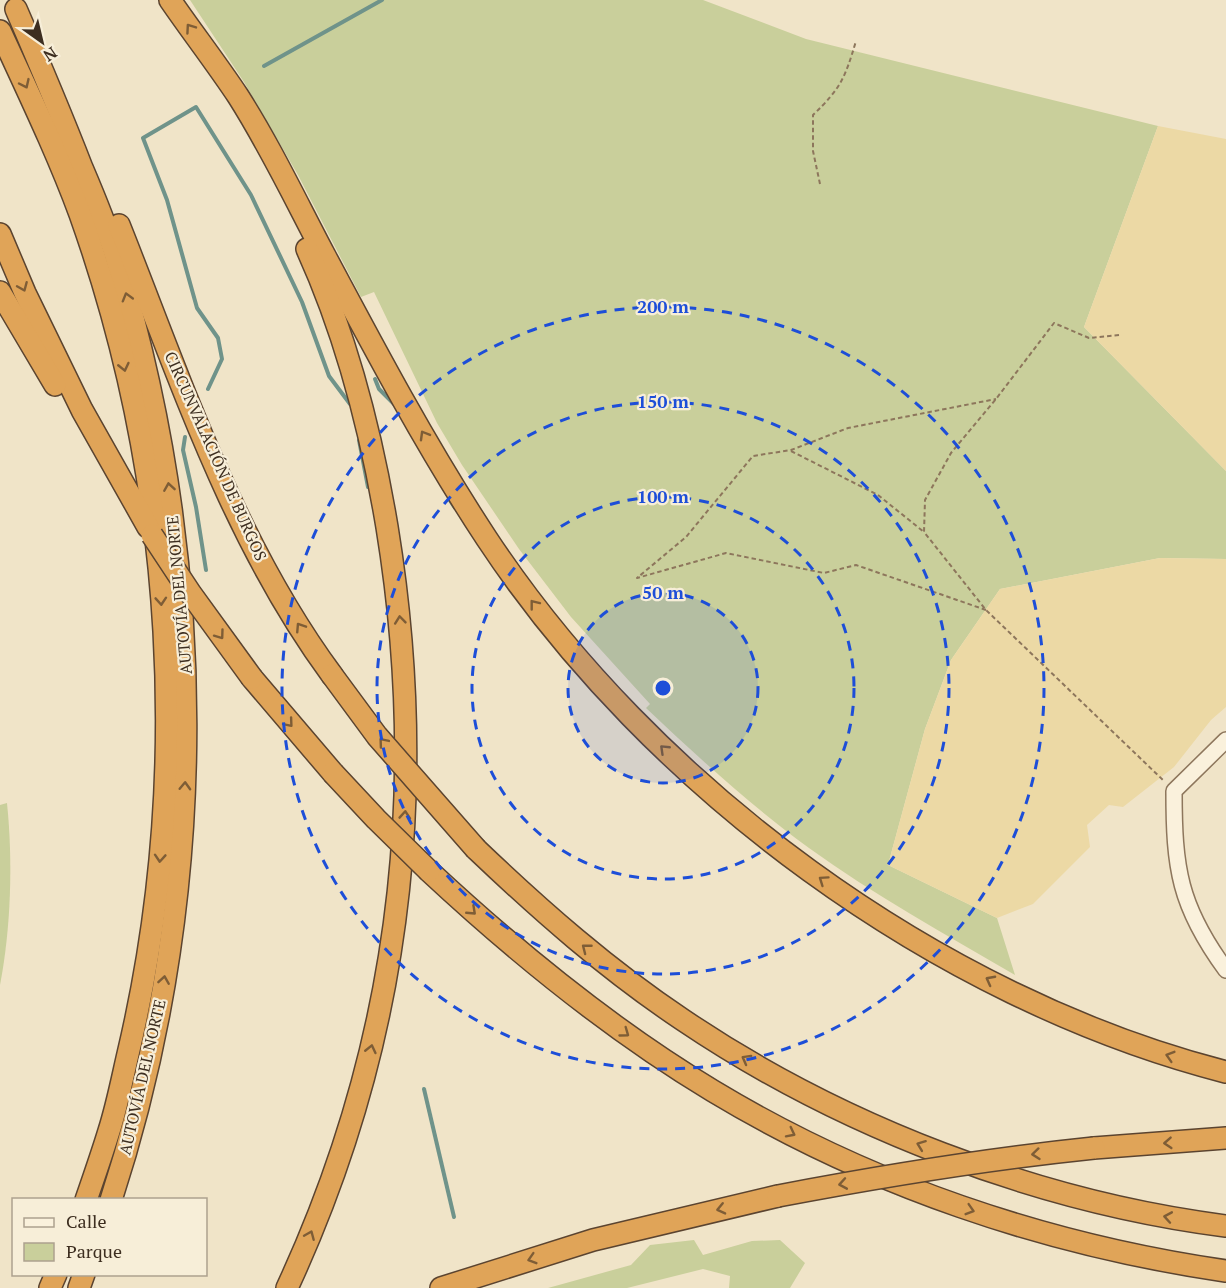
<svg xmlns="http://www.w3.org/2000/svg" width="1226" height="1288" font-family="'PT Serif',serif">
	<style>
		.green { fill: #c9cf9b }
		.sand { fill: #ecd9a5 }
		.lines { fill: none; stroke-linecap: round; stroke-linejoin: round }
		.stream { stroke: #6f938a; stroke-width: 4 }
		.minor-casing { stroke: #8d765c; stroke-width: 18 }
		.highway-casing { stroke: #5b4430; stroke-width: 24 }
		.path { stroke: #8d765c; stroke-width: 2; stroke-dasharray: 4.5 3; stroke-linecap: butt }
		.minor { stroke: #faf1dc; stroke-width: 15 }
		.highway { stroke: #e0a458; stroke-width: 21 }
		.highway-bridge-casing { stroke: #5b4430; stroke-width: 24; stroke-linecap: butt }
		.highway-bridge { stroke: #e0a458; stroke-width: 21 }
		.oneway { stroke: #7e5d36 }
		.ring { fill: none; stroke: #1d4ed8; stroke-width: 3; stroke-dasharray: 10 8 }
		.labels { text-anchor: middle; stroke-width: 4.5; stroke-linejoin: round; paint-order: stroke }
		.street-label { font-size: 16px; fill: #3d2e20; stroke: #f7eed8 }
		.centre { fill: #1d4ed8; stroke: #f7eed8; stroke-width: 3 }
		.ring-label { font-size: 18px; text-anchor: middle; font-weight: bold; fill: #1d4ed8; stroke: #f7eed8; stroke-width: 4.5; stroke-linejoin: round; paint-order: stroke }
	</style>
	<rect width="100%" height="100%" fill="#f0e4c8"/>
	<g class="green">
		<path d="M190,0H703L806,39L1158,126L1084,327L1226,471V559L1160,558L1000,589L951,660L925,729L888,865L997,918L1015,975C945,934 874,895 809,848C751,806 698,757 646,708L650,704L571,617L519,549L462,465L437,423L374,292L361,297L298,175L244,82Z"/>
		<path d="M7,803C13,861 11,928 0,985V805Z"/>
		<path d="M694,1240L703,1255L752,1241L780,1240L805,1263L790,1288H729L730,1276L703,1269L627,1288H548L631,1265L650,1245Z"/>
	</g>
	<g class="sand">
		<path d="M1158,126L1226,139V471L1084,327Z"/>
		<path d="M1160,558L1226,559V707L1211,720L1174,767L1123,807L1109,805L1087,825L1090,847L1033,904L997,918L888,865L925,729L951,660L1000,589Z"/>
	</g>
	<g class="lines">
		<g class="stream">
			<path d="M264,66L382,0"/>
			<path d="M375,379L379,389L394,404"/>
			<path d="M208,389L222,359L218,338L197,308L167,200L143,138L196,107L251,195L302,302L329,376L350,404"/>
			<path d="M185,437L183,450L196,507L206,570"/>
			<path d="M359,440L368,487"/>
			<path d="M449,499L455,508"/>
			<path d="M424,1089L454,1217"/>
		</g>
		<defs>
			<path id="minor" d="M1226,740L1174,791C1174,868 1179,906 1226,970"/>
			<g id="highway">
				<path d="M170,0C192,32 216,63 238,96C270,146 296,201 324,254C375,350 427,448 487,539C651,787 937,998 1226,1072"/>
				<path d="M16,9C39,62 61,114 82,168C94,196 106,225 115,254C209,562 211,893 111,1200"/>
				<path d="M0,31C28,92 57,152 80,214C175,481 193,779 128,1054C122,1080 117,1106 109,1131C102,1154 94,1177 86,1200"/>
				<path d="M119,225C180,378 233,541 332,675"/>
				<path d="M0,234L25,293L82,410L148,527"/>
				<path d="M0,292L55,385"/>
				<path d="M252,678L333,773"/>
				<path d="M476,849C541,911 608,970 683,1020C840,1126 1037,1202 1226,1226"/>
				<path d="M429,871C517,953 610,1029 713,1091C869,1185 1046,1245 1226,1271"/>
				<path d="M1094,1148L1226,1138"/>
				<path d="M50,1288L56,1274"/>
				<path d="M79,1288L84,1274"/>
				<path d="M287,1288C400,1045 430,791 387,527C371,431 347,337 307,249"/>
				<path d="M441,1288L593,1240L778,1196"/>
			</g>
		</defs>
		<use href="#minor" class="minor-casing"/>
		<use href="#highway" class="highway-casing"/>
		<g class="path">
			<path d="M820,184L813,151V115C841,88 845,78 856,41"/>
			<path d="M1119,335L1089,338L1054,323L996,399L951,453L925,500L924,532L986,610L1164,781"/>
			<path d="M791,451L878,495L924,532"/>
			<path d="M986,610L856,565L824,573L726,553L637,578L686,537L753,456L791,450L848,428L996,399"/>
		</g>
		<use href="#minor" class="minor"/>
		<use href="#highway" class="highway"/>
		<defs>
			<g id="highway-bridge">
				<path d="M152,535L191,594L252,678"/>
				<path d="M332,675L377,736L476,849"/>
				<path d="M333,773L376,819L429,871"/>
				<path d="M778,1196C883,1176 987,1159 1094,1148"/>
			</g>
		</defs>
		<use href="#highway-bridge" class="highway-bridge-casing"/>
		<use href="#highway-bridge" class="highway-bridge"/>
	</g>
	<defs><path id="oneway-chevron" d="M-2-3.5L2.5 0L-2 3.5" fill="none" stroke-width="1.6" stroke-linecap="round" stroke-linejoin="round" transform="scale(1.5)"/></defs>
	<g class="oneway">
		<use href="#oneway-chevron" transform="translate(190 28) rotate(-125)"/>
		<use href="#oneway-chevron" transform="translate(25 84) rotate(65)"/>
		<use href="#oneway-chevron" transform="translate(23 287) rotate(67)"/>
		<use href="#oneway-chevron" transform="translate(127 297) rotate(-106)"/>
		<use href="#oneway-chevron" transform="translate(124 367) rotate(77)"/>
		<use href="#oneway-chevron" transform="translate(424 435) rotate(-120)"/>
		<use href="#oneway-chevron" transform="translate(169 487) rotate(-99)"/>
		<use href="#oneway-chevron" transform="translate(161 601) rotate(86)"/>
		<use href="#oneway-chevron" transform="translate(534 604) rotate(-128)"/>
		<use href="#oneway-chevron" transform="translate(400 620) rotate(-96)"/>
		<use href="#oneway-chevron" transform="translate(300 627) rotate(-123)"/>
		<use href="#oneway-chevron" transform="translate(220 635) rotate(54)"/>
		<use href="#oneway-chevron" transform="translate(289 723) rotate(50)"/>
		<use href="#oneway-chevron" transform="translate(383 742) rotate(-130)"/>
		<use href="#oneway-chevron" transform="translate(664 749) rotate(-136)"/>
		<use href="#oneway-chevron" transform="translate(185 786) rotate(-88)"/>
		<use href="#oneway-chevron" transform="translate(405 815) rotate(-86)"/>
		<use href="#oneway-chevron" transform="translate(160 858) rotate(94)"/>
		<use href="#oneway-chevron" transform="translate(823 880) rotate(-145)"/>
		<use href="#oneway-chevron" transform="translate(472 911) rotate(43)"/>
		<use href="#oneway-chevron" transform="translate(586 948) rotate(-142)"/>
		<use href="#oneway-chevron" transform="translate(164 980) rotate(-81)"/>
		<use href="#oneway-chevron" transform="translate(990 980) rotate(-152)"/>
		<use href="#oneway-chevron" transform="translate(625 1033) rotate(36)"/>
		<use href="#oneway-chevron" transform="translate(371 1049) rotate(-77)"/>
		<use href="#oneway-chevron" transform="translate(1170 1056) rotate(-163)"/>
		<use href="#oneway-chevron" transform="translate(746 1059) rotate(-151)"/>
		<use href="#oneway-chevron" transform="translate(791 1133) rotate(27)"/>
		<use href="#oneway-chevron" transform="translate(1168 1143) rotate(176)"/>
		<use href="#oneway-chevron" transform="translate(921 1145) rotate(-159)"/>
		<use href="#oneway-chevron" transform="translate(1036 1154) rotate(174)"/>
		<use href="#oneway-chevron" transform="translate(843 1184) rotate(170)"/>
		<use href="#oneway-chevron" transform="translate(721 1209) rotate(167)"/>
		<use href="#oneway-chevron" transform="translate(970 1210) rotate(17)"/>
		<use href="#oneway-chevron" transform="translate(1168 1217) rotate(-170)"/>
		<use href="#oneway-chevron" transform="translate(310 1235) rotate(-67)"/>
		<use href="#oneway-chevron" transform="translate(532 1259) rotate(163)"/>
	</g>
	<circle cx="663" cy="688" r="95" fill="#1d4ed8" fill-opacity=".12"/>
	<g class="ring">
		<circle cx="663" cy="688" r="95"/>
		<circle cx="663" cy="688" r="191"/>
		<circle cx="663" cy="688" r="286"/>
		<circle cx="663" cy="688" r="381"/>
	</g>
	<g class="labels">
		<g class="street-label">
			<text transform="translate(216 456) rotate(66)" y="6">CIRCUNVALACIÓN DE BURGOS</text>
			<text transform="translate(179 595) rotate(-95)" y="6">AUTOVÍA DEL NORTE</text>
			<text transform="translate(142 1077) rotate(-77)" y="6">AUTOVÍA DEL NORTE</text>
		</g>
	</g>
	<circle cx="663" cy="688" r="9" class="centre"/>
	<g class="ring-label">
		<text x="663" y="313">200 m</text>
		<text x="663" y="408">150 m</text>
		<text x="663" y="503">100 m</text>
		<text x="663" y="599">50 m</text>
	</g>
	<rect x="12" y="1198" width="195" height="78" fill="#f7eed8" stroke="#ada18e" stroke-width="1.5"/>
	<rect x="24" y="1218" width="30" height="9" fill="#faf1dc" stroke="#ada18e" stroke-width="1.5"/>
	<text x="66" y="1228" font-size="18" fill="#3d2e20">Calle</text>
	<rect x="24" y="1243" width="30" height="18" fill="#c9cf9b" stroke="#ada18e" stroke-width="1.5"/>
	<text x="66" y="1258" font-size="18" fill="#3d2e20">Parque</text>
	<g transform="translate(42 42) rotate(146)" stroke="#f7eed8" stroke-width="4.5" paint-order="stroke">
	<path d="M0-4.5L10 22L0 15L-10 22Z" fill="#3d2e20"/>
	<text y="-9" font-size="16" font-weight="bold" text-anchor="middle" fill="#3d2e20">N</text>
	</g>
</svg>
